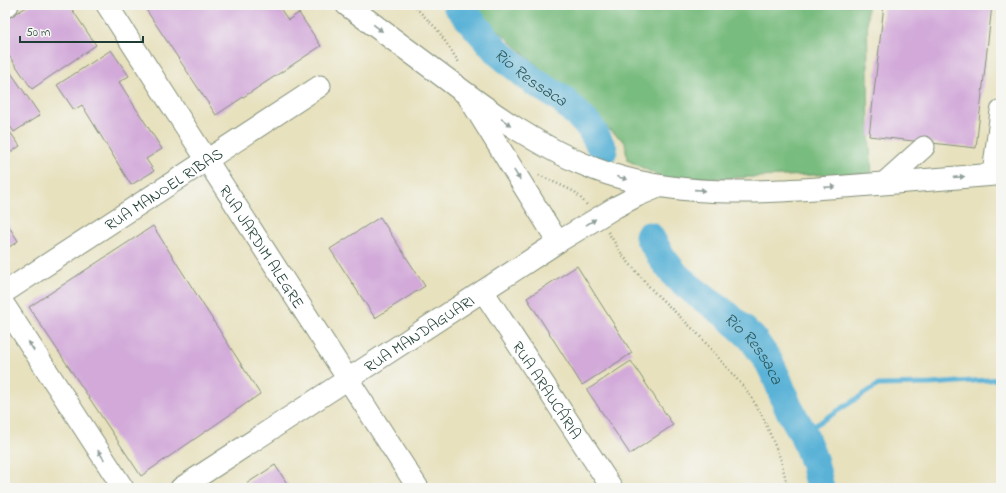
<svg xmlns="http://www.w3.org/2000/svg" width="1006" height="493" font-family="'Indie Flower',sans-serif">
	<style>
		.forest { fill: #79bc7f; stroke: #4c7c5a }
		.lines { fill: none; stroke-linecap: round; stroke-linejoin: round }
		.stream { stroke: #5ab2d7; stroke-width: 5 }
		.river { stroke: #5ab2d7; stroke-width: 29 }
		.building { fill: #d2a9d9 }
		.minor-casing { stroke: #838f79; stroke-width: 23 }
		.major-casing { stroke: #838f79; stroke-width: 24 }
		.path { stroke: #838f79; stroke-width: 2.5; stroke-dasharray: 1 3; stroke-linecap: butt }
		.minor { stroke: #fff; stroke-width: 21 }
		.major { stroke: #fff; stroke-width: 22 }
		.oneway { fill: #8f9e9a }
		.labels { text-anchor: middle; stroke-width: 3.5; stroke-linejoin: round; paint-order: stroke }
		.street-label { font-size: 16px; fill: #1f3d34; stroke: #f6f6f2 }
		.water-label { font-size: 17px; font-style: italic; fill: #2e5a5d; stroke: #f6f6f2 }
	</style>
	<rect width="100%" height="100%" fill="#f6f6f2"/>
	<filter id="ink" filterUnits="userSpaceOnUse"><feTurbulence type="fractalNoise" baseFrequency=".025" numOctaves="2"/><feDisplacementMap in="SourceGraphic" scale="8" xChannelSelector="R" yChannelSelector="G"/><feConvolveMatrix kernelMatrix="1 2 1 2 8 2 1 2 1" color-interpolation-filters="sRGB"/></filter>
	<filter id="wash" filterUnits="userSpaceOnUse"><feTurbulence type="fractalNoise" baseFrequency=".012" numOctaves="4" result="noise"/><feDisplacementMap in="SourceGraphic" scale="16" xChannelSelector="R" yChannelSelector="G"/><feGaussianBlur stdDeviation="0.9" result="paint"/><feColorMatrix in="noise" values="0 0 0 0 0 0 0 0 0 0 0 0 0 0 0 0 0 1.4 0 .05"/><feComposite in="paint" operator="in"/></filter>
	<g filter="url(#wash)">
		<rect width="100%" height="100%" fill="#e7e1be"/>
		<path class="forest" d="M471,5H867L869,136L872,173L667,180L627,160L625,142L584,109Z"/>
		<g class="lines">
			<path class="stream" d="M803,433L878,385L931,384L1001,379"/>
			<g class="river">
				<path id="s1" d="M457,5L498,52L533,81L562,99L590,127L603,150"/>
				<path id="s2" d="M649,236L662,258L676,276L698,294L727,315L752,338L769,362L778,381L788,407L803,433L814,462L820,488"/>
			</g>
		</g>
		<g id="blocks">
			<g class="building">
				<path d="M30,5H69L96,45L32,89L5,50V20Z"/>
				<path d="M143,5H278L288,20L299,13L321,46L216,115Z"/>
				<path d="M884,5H992L976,148L869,136Z"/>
				<path d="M111,50L129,76L119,82L162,149L146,159L154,171L131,185L82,105L74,110L57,85Z"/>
				<path d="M5,64L40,115L14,132L5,119Z"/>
				<path d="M5,125L20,146L5,156Z"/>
				<path d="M380,217L425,286L375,318L330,249Z"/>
				<path d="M5,220L18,241L5,250Z"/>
				<path d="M153,226L260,394L141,476L29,307Z"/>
				<path d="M577,266L632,353L582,385L527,298Z"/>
				<path d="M631,361L673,425L630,454L587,390Z"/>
				<path d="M275,465L290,488H240Z"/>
			</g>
		</g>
	</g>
	<g filter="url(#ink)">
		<use href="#blocks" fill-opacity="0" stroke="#838f79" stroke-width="1"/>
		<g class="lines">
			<defs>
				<g id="minor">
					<path id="s3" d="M107,5L418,488"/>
					<path d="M5,7L8,5"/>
					<path d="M467,95L558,242"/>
					<path d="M993,174L1001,111"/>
					<path d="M884,183L924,147"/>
					<path id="s4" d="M483,291L612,488"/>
					<path id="s5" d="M5,292L320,86"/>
					<path d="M5,306L123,488"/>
					<path id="s6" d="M181,488L558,242L616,207L637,196L661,186"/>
				</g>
				<path id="major" d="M347,5C379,29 412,53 444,77C491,113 540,148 595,169C676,200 768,192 852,186C902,182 951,178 1001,174"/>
			</defs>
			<use href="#minor" class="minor-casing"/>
			<use href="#major" class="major-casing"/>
			<g class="path">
				<path d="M413,5L437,29L460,64"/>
				<path d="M539,175L575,192L587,205"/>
				<path d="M608,232L623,256L653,291L697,333L748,392L763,417L781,460L788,488"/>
			</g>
			<use href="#minor" class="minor"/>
			<use href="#major" class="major"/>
		</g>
		<defs><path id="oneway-solid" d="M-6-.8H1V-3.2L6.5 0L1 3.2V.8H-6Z"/></defs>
		<g class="oneway">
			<use href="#oneway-solid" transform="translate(378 28) rotate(37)"/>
			<use href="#oneway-solid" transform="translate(506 122) rotate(34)"/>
			<use href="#oneway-solid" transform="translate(517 175) rotate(58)"/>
			<use href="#oneway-solid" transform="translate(959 177) rotate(-4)"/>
			<use href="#oneway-solid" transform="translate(622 178) rotate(15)"/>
			<use href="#oneway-solid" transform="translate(830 187) rotate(-4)"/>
			<use href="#oneway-solid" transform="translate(700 190) rotate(4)"/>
			<use href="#oneway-solid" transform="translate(591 222) rotate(-32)"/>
			<use href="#oneway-solid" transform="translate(31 346) rotate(-123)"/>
			<use href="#oneway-solid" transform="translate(101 455) rotate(-123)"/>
		</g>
	</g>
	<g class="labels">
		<g class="street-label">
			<text dy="6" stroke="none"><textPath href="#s5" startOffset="189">RUA MANOEL RIBAS</textPath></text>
			<text dy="6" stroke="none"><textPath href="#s3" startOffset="287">RUA JARDIM ALEGRE</textPath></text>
			<text dy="6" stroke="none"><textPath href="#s6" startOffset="284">RUA MANDAGUARI</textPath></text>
			<text dy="6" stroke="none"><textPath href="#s4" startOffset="118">RUA ARAUCÁRIA</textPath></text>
		</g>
		<g class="water-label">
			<text dy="6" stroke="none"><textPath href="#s1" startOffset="104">Rio Ressaca</textPath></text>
			<text dy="6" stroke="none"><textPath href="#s2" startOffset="156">Rio Ressaca</textPath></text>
		</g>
	</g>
	<rect width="1006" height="493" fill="none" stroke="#f6f6f2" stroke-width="20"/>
	<path d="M20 36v6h123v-6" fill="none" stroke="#1f3d34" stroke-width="2"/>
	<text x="26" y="36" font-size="12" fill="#1f3d34" stroke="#f6f6f2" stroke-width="3" paint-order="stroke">50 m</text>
</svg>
